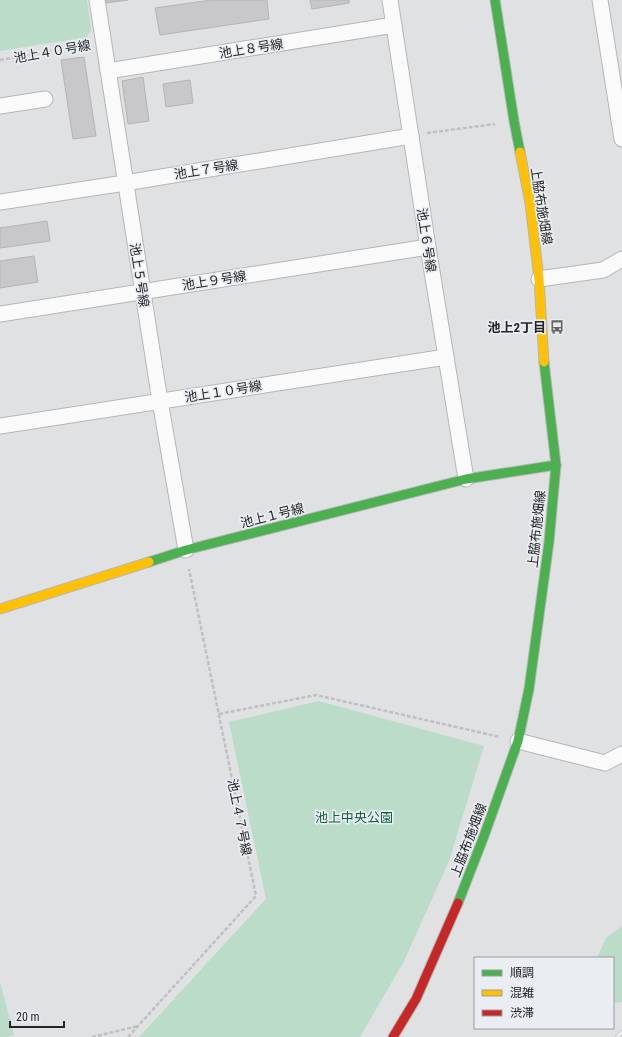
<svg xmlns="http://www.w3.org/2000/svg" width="622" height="1037" font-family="'Roboto Condensed','Noto Sans JP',sans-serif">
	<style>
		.green { fill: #badcc9 }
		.building { fill: #c8c8ca; stroke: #b4b4b5 }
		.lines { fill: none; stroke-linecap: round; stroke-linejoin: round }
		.street-casing { stroke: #b4b6b7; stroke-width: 17 }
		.fast-casing { stroke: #b4b6b7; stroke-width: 11 }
		.slow-casing { stroke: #b4b6b7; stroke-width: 11 }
		.jam-casing { stroke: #b4b6b7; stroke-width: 11 }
		.path { stroke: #c0c0c1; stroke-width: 2.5; stroke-dasharray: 4 2; stroke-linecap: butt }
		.street { stroke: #fafafb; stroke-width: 15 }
		.fast { stroke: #4caf50; stroke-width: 9 }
		.slow { stroke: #ffc107; stroke-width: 9 }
		.jam { stroke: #c62828; stroke-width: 9 }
		.rail-casing { stroke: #cacaca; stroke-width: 4.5 }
		.rail { stroke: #eaeef2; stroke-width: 3; stroke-dasharray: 9; stroke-linecap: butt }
		.labels { text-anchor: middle; stroke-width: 3.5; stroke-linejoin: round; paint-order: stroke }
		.street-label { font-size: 13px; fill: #232426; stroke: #eaeef2 }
		.poi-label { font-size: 13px; font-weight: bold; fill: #232426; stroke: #eaeef2; text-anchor: end }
		.park-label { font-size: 13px; fill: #0c5f3c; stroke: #eaeef2 }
	</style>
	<rect width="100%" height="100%" fill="#dfe1e3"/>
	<g class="green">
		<path d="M0,0H87L91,30L87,37L0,51Z"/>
		<path d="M319,701L484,746L449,861L404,961L360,1037H139L266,899L229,722Z"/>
		<path d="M622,926V1002L613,1003V958H597L606,938Z"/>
		<path d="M0,982L14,1035L6,1037H0Z"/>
	</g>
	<g class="building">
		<path d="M106,0H128L106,3Z"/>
		<path d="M211,0H267L269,19L160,35L155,8Z"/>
		<path d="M310,0H349V3L312,9Z"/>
		<path d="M84,57L96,136L73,139L61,60Z"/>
		<path d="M143,77L149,121L128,124L122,81Z"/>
		<path d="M190,80L193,103L166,107L163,84Z"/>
		<path d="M47,221L50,241L0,248V228Z"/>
		<path d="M34,256L38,282L0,288V261Z"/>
	</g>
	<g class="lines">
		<defs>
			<g id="street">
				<path d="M97,0L160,401L186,550"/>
				<path d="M390,0L428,247L466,479"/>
				<path d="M600,0L622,139"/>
				<path d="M108,71L394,25"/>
				<path d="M0,106L45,99"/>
				<path d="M0,202L125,183L411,136"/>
				<path d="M539,279L603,270L622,259"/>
				<path d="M0,314L428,247"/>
				<path d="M0,426L446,357"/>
				<path d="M518,741L605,763L622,754"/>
			</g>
			<g id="fast">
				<path d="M495,0L514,121L520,152"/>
				<path d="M149,562L186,550L466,479L556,465"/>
				<path d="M458,903L484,836L518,741L529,689L549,542L556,465L544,362"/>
			</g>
			<g id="slow">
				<path d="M520,152L530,203L539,279L544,362"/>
				<path d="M0,609L149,562"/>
			</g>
			<path id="jam" d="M393,1037L416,999L458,903"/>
		</defs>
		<use href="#street" class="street-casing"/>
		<use href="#fast" class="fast-casing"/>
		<use href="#slow" class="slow-casing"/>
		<use href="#jam" class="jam-casing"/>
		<g class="path">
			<path d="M0,60L88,45"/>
			<path d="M427,133L495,124"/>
			<path d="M219,714L316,695L500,737"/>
			<path d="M92,1037L138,1026"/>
			<path d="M128,1037L256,896L189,569"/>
		</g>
		<use href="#street" class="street"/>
		<use href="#fast" class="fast"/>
		<use href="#slow" class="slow"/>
		<use href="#jam" class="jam"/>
		<defs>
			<path id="rail" d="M617,1037L622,1032"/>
		</defs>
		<use href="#rail" class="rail-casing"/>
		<use href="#rail" class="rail"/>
	</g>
	<defs>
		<symbol id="bus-bare" viewBox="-9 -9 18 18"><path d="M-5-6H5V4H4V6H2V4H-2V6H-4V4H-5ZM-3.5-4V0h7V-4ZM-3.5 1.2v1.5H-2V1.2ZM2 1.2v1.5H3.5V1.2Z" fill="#656668" stroke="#eaeef2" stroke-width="2.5" paint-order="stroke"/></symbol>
	</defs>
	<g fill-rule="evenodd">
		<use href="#bus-bare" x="547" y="317" width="20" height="20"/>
	</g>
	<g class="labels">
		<g class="street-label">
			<text transform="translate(251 48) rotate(-9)" y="5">池上８号線</text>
			<text transform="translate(52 51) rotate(-10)" y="5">池上４０号線</text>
			<text transform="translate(206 169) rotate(-9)" y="5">池上７号線</text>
			<text transform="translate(542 206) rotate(81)" y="5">上脇布施畑線</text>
			<text transform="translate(427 240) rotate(81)" y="5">池上６号線</text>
			<text transform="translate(140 275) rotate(81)" y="5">池上５号線</text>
			<text transform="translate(214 280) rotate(-9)" y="5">池上９号線</text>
			<text transform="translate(223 391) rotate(-9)" y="5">池上１０号線</text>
			<text transform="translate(272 515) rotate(-14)" y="5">池上１号線</text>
			<text transform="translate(536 529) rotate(-84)" y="5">上脇布施畑線</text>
			<text transform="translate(240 817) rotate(79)" y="5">池上４７号線</text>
			<text transform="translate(468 840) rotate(-69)" y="5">上脇布施畑線</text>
		</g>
		<g class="poi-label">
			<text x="546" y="332">池上2丁目</text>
		</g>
		<g class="park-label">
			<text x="354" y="822">池上中央公園</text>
		</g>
	</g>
	<rect x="474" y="957" width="140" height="72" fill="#eaeef2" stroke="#9a9da0"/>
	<rect x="482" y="970" width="20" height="6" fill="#4caf50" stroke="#9a9da0"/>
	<text x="510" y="977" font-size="12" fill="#232426">順調</text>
	<rect x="482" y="990" width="20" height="6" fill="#ffc107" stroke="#9a9da0"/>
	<text x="510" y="997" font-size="12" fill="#232426">混雑</text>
	<rect x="482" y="1010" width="20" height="6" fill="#c62828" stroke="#9a9da0"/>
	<text x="510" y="1017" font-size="12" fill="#232426">渋滞</text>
	<path d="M10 1021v6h54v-6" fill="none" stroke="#232426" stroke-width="2"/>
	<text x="16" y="1021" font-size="12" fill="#232426" stroke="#eaeef2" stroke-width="3" paint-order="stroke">20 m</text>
</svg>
